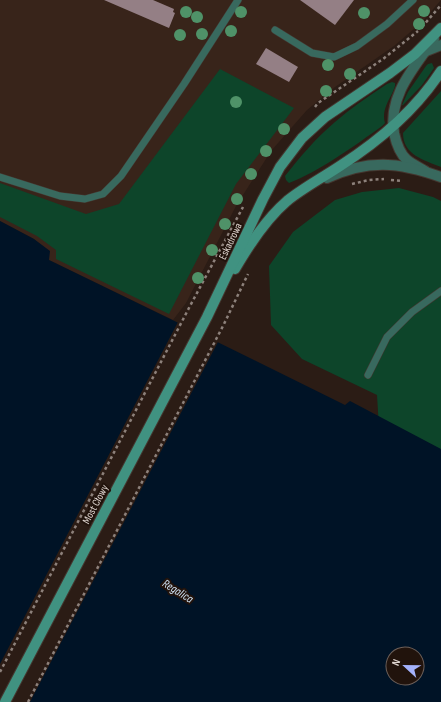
<svg xmlns="http://www.w3.org/2000/svg" width="441" height="702" font-family="'Sofia Sans Condensed',sans-serif">
	<style>
		.built { fill: #38241a }
		.green { fill: #0d452a }
		.water { fill: #001326; fill-rule: evenodd }
		.pier { fill: #2b1c15 }
		.building { fill: #947f85 }
		.lines { fill: none; stroke-linecap: round; stroke-linejoin: round }
		.lane-casing { stroke: #44362f; stroke-width: 8 }
		.street-casing { stroke: #44362f; stroke-width: 12 }
		.secondary-casing { stroke: #44362f; stroke-width: 12 }
		.path { stroke: #8d817b; stroke-width: 2.5; stroke-dasharray: 3 3; stroke-linecap: butt }
		.lane { stroke: #38695e; stroke-width: 7 }
		.street { stroke: #38695e; stroke-width: 10 }
		.secondary { stroke: #409281; stroke-width: 10 }
		.tree { fill: #4f9268 }
		.labels { text-anchor: middle; stroke-width: 4; stroke-linejoin: round; paint-order: stroke }
		.street-label { font-size: 11px; fill: #ded4cf; stroke: #21130c }
		.water-label { font-size: 12px; font-style: italic; fill: #ccdeef; stroke: #21130c }
	</style>
	<rect width="100%" height="100%" fill="#2b1c15"/>
	<path class="built" d="M0,0H441L422,22L394,46L335,87L307,110L271,151L236,206L186,303L173,320L49,260L34,239L0,221Z"/>
	<g class="green">
		<path d="M432,63L434,68L422,85L403,105H402L408,92L426,66L428,64Z"/>
		<path d="M220,69L294,108L236,184L169,314L56,259V250L37,236L0,217V183L86,214L119,204Z"/>
		<path d="M392,82L395,83V86C391,99 381,108 385,123L382,126C356,145 318,172 289,183L286,180L285,176C300,157 316,138 335,122C351,108 369,96 387,84Z"/>
		<path d="M441,91V167C424,160 403,155 403,133Z"/>
		<path d="M399,188L433,197L441,201V463L379,428L377,395L302,359L271,325L269,266L293,232L335,200L362,192Z"/>
	</g>
	<path class="water" d="M0,221L34,239L50,251L49,260L195,331L345,405L350,401L441,449V702H0ZM393,654H417V678H393Z"/>
	<path class="pier" d="M179,320L219,340L30,702H0V664Z"/>
	<g class="building">
		<path d="M104,0H153L174,9L173,12L175,13L169,28Z"/>
		<path d="M300,0H354L335,25Z"/>
		<path d="M266,48L298,67L289,82L256,64Z"/>
	</g>
	<g class="lines">
		<defs>
			<g id="lane">
				<path d="M275,30L312,53L334,57L357,46L387,24L413,0"/>
				<path d="M0,177L60,196L85,199L103,194L121,176L184,84L238,0"/>
				<path d="M368,375L387,337L412,312L441,291"/>
			</g>
			<g id="street">
				<path d="M424,52L441,45"/>
				<path d="M425,171C420,168 412,164 407,160C399,153 396,142 394,133C388,95 414,68 434,39"/>
				<path d="M327,178C368,159 399,162 441,177"/>
			</g>
			<g id="secondary">
				<path d="M235,269C249,245 266,219 287,201C303,188 322,178 340,166C379,141 415,111 441,71"/>
				<path d="M5,702L207,317L263,199L280,167L302,138L325,117L390,73L415,54L441,28"/>
			</g>
		</defs>
		<use href="#lane" class="lane-casing"/>
		<use href="#street" class="street-casing"/>
		<use href="#secondary" class="secondary-casing"/>
		<g class="path">
			<path d="M422,27L441,5"/>
			<path d="M315,107L318,103L383,59L418,31"/>
			<path d="M391,180L402,181"/>
			<path d="M352,184L369,180L384,179"/>
			<path d="M0,672L190,306L243,207"/>
			<path d="M28,702L224,324L248,274"/>
		</g>
		<use href="#lane" class="lane"/>
		<use href="#street" class="street"/>
		<use href="#secondary" class="secondary"/>
	</g>
	<g class="tree">
		<circle cx="424" cy="11" r="6"/>
		<circle cx="186" cy="12" r="6"/>
		<circle cx="241" cy="12" r="6"/>
		<circle cx="364" cy="13" r="6"/>
		<circle cx="197" cy="17" r="6"/>
		<circle cx="419" cy="24" r="6"/>
		<circle cx="231" cy="31" r="6"/>
		<circle cx="202" cy="34" r="6"/>
		<circle cx="180" cy="35" r="6"/>
		<circle cx="328" cy="65" r="6"/>
		<circle cx="350" cy="74" r="6"/>
		<circle cx="326" cy="91" r="6"/>
		<circle cx="236" cy="102" r="6"/>
		<circle cx="284" cy="129" r="6"/>
		<circle cx="266" cy="151" r="6"/>
		<circle cx="251" cy="174" r="6"/>
		<circle cx="237" cy="199" r="6"/>
		<circle cx="225" cy="224" r="6"/>
		<circle cx="212" cy="250" r="6"/>
		<circle cx="198" cy="278" r="6"/>
	</g>
	<g class="labels">
		<g class="street-label">
			<text transform="translate(230 241) rotate(-64)" y="4">Eskadrowa</text>
			<text transform="translate(95 504) rotate(-62)" y="4">Most Cłowy</text>
		</g>
		<g class="water-label">
			<text transform="translate(178 591) rotate(32)" y="4">Regalica</text>
		</g>
	</g>
	<g transform="translate(405 666) rotate(292)"><circle r="19" fill="#21130c" stroke="#6d605a"/>
	<path d="M0-3L7 15L0 10L-7 15Z" fill="#a4b2fc"/>
	<text y="-6" font-size="11" font-weight="bold" text-anchor="middle" fill="#ded4cf">N</text>
	</g>
</svg>
